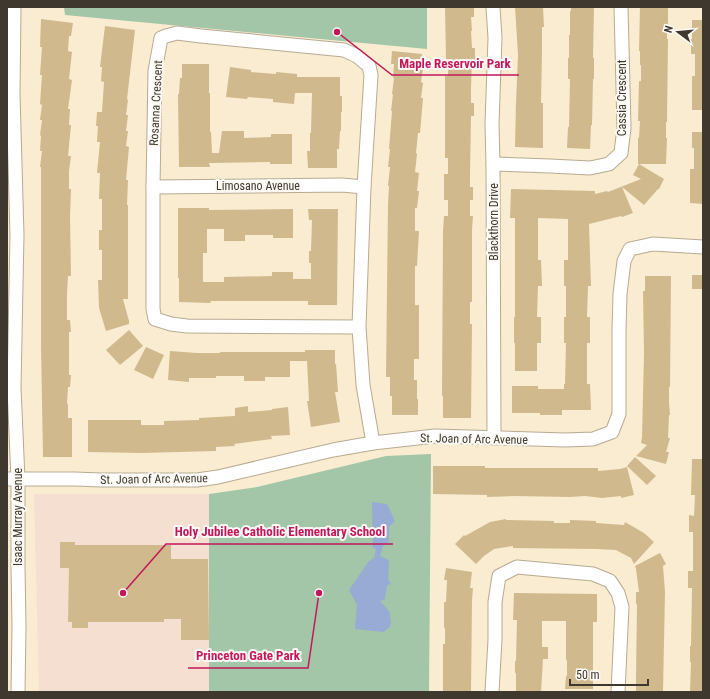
<svg xmlns="http://www.w3.org/2000/svg" width="710" height="699" font-family="'Roboto Condensed',sans-serif">
	<style>
		.education { fill: #f4dfd1 }
		.green { fill: #a3c5a8 }
		.water { fill: #97abd4 }
		.building { fill: #d0b98d }
		.lines { fill: none; stroke-linecap: round; stroke-linejoin: round }
		.minor-casing { stroke: #b8aa92; stroke-width: 15 }
		.minor { stroke: #fff; stroke-width: 13 }
		.labels { text-anchor: middle; stroke-width: 4; stroke-linejoin: round; paint-order: stroke }
		.street-label { font-size: 12px; fill: #3e382e; stroke: #fdfaf5 }
		.leader { fill: none; stroke: #c2185b; stroke-width: 1.5 }
		.callout-dot { fill: #c2185b; stroke: #fdfaf5; stroke-width: 1.5 }
		.callout-label { font-size: 13px; text-anchor: middle; font-weight: bold; fill: #c2185b; stroke: #fdfaf5; stroke-width: 4; stroke-linejoin: round; paint-order: stroke }
	</style>
	<rect width="100%" height="100%" fill="#faecd1"/>
	<path class="education" d="M34,494H209V692H39Z"/>
	<g class="green">
		<path d="M64,7H427V49L65,15Z"/>
		<path d="M431,454L429,692H209V494L257,487L386,456Z"/>
	</g>
	<path class="water" d="M372,502L387,504L395,521L389,527V542L383,546L380,556L389,560L388,579L391,584L387,585L385,599L380,601L389,611L391,623L389,628L383,632L355,629L357,605L349,590L369,561L374,558L376,549L373,548Z"/>
	<g class="building">
		<path d="M445,7H474V17H471L472,31H471L472,48H475V60H472L471,88V103H474V116H471L470,174V187H473V200H470V216H473L472,229V302H470V324H472L471,418H443V396H442L443,231L444,216H448V200H444V174H448V158H445V76H448V59H446Z"/>
		<path d="M515,7H543L544,27H542V52L541,103H543V148L515,147L516,103L518,55Z"/>
		<path d="M571,7H594L593,58H594V79H593L592,125H591L590,149L567,148L568,127H569L570,79H568V58H569V35H570V11H571Z"/>
		<path d="M640,7H668V24H667V39H668L667,122H666V138H667L666,164H638V138H639L640,121H638L639,81H641V65H640V51H639Z"/>
		<path d="M41,19L73,23L71,36H69L68,51L72,52L69,79L72,80L68,109H70L69,125H71L68,156H71L69,171V189H71L70,217L71,276H68L67,294V320H70L71,332H69V375H71L70,387H68L67,404H68V418H72V457H43L41,346V167H40L42,151H40L41,136L40,135L42,120H40L42,105L40,104L42,75H40L42,47H40Z"/>
		<path d="M692,20H703V110H692V76H695V54H691V39H692Z"/>
		<path d="M105,26L135,30L127,99L128,100L126,115H128L126,131H128L126,146L129,147L126,180H128L127,205H128V299H123L129,321V324L106,331L99,308L98,280H102V250H99V230H102V199H99L100,173H97L100,142H97L98,126H96L97,112H102L104,82L101,81L102,67H100Z"/>
		<path d="M392,51L422,54L421,68H423L421,82L423,83L421,98H423L420,133H418L416,153L417,154L415,172L419,173L417,191H419L417,208H415V231H419L417,266H415V305H419V359H414V380H417V399H418V415H392V396H390V377H386L388,204L389,186H388L390,167H388L390,149H389L392,111H391L393,94H392L394,78H393L394,64H391Z"/>
		<path d="M182,64H209V93H210V132H211L212,153H219L222,131H244V138L271,137V134H292V164H270V162L209,163L210,167H179L178,94H179L180,78H182Z"/>
		<path d="M230,67L251,70V72L276,74V72L297,74V77H340V96H342V112H341V131H340L339,149H337V168H308L307,151H310V133H311L312,93H295L294,104L273,102V99L248,97L247,99L226,97Z"/>
		<path d="M692,132H703V204L690,203V169H694V148H692Z"/>
		<path d="M639,164L664,179L659,189H658L644,205L622,187L633,213L622,217L621,216L589,224L591,286H588L587,317H590V343H587V384H590L591,410H562V415H540V413H512V386H538V389H564V384H565L566,343H564V317H566V286H564V260H568V219L538,218V260H541L542,286H538L537,317H541V343H537V371H515V343H514V317H515V218H510L511,189L595,191V194L607,191L608,192L641,179L633,175Z"/>
		<path d="M178,208H209V210L293,209V238H273V235H245V241H224V229H207V253H203V282H224V277L272,276V272H293V279H311V263H309V251H311L312,220H309L308,209H338L337,305H308V301H211L210,303L179,302V278H178Z"/>
		<rect x="692" y="275" width="11" height="14"/>
		<path d="M645,276H671L670,387H669V402L670,415H669L668,438H670L666,452H669L666,464L636,456L647,445L641,443L642,437L644,353L643,291H645Z"/>
		<path d="M129,330L143,346L120,365L106,350Z"/>
		<path d="M146,347L164,355L153,379L134,370Z"/>
		<path d="M305,350H335V364H336L338,392H335L340,422L311,427L307,401H309L307,361H290V377H265V381H244V376H216V378H189V382L168,380L170,351L197,353H220V352H305Z"/>
		<path d="M248,406V412L272,410V409L288,407L290,435L271,436L272,439L234,444L235,446L216,447V451L141,453L88,452V420H141V425H164V421L199,420V418L235,416V408Z"/>
		<path d="M635,457L656,476L647,485L627,466Z"/>
		<path d="M692,459H703V692H690L691,662H690V646H691L692,588H688V571H693V532H689V515L694,516L695,495H691Z"/>
		<path d="M433,466H485V468H598V471L620,469L627,467L634,495L621,498V496L602,498L585,496L570,497L514,496L487,497V495L433,494Z"/>
		<path d="M506,519V520L554,521V523H570V520L596,521V523L624,525L625,522L644,533L654,542L634,564L631,558L616,550L596,549L513,548V546L494,549L484,556L476,564L455,544L464,535L465,536L490,522Z"/>
		<path d="M60,542H75V545H171V559H208L209,640H181V619H164V622H88V628H72V622H68L69,568H60Z"/>
		<path d="M660,553L666,564L663,566L665,592L663,692H636V677L637,604H636V592H639L636,569L635,566Z"/>
		<path d="M446,568L472,572L470,588H473L472,600L471,692H443V644H445V628H444V602H446L447,580H444Z"/>
		<path d="M514,593L597,594V622H593V689H565L566,676H567V660H566V621H542V647H548V659H543L541,692H516V673H515V661H516L517,620H513Z"/>
	</g>
	<g class="lines">
		<defs>
			<g id="minor">
				<path d="M14,7L13,94L17,235L14,388L18,479V567L19,626L18,692"/>
				<path d="M493,7L495,38L492,124L493,164L494,438"/>
				<path d="M493,164L550,166L590,168L609,164L621,153L624,128L621,7"/>
				<path d="M153,187L342,185L364,187"/>
				<path d="M359,327L187,326L171,324L155,319L153,309V187L155,71L161,38L166,36L177,33L201,36L344,50L357,56L369,66L371,75L364,187L359,327L363,385L373,443"/>
				<path d="M7,479H75L101,480H197L218,477L333,450L373,443L435,436L565,440L593,439L612,432L619,414V330L620,294L624,261L630,249L653,244L703,247"/>
				<path d="M492,692L495,640V602L499,576L517,567L593,574L610,581L618,593L622,607L618,692"/>
			</g>
		</defs>
		<use href="#minor" class="minor-casing"/>
		<use href="#minor" class="minor"/>
	</g>
	<g class="labels">
		<g class="street-label">
			<text transform="translate(622 98) rotate(-90)" y="4">Cassia Crescent</text>
			<text transform="translate(156 103) rotate(-87)" y="4">Rosanna Crescent</text>
			<text x="258" y="190">Limosano Avenue</text>
			<text transform="translate(494 222) rotate(-90)" y="4">Blackthorn Drive</text>
			<text transform="translate(474 439) rotate(1)" y="4">St. Joan of Arc Avenue</text>
			<text transform="translate(154 479) rotate(-1)" y="4">St. Joan of Arc Avenue</text>
			<text transform="translate(18 517) rotate(-90)" y="4">Isaac Murray Avenue</text>
		</g>
	</g>
	<path class="leader" d="M337 32L392 75H519M123 593L166 544H393M319 593L308 668H188"/>
	<g class="callout-dot">
		<circle cx="337" cy="32" r="4"/>
		<circle cx="123" cy="593" r="4"/>
		<circle cx="319" cy="593" r="4"/>
	</g>
	<g class="callout-label">
		<text x="455" y="68">Maple Reservoir Park</text>
		<text x="280" y="536">Holy Jubilee Catholic Elementary School</text>
		<text x="248" y="660">Princeton Gate Park</text>
	</g>
	<rect width="710" height="699" fill="none" stroke="#3e382e" stroke-width="16"/>
	<g transform="translate(678 32) rotate(286)" stroke="#fdfaf5" stroke-width="3" paint-order="stroke">
	<path d="M0-3L7 15L0 10L-7 15Z" fill="#3e382e"/>
	<text y="-6" font-size="11" font-weight="bold" text-anchor="middle" fill="#3e382e">N</text>
	</g>
	<path d="M570 679v6h78v-6" fill="none" stroke="#3e382e" stroke-width="2"/>
	<text x="576" y="679" font-size="12" fill="#3e382e" stroke="#fdfaf5" stroke-width="3" paint-order="stroke">50 m</text>
</svg>
